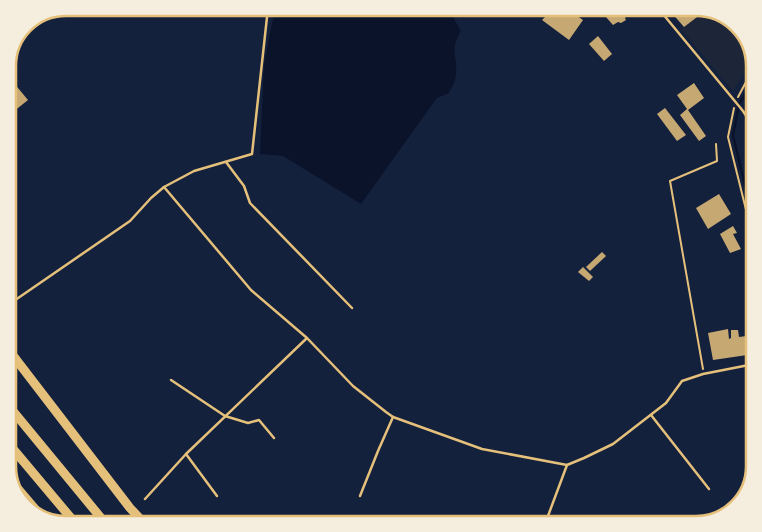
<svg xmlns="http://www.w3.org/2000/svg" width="762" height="532" font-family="'DejaVu Sans',sans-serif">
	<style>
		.green { fill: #1d2539 }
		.water { fill: #0b132b }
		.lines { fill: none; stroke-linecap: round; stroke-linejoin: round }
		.stream { stroke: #0b132b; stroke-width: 2.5 }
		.building { fill: #c6a872 }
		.path { stroke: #e5c07b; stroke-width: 2 }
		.service { stroke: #e5c07b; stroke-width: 2.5 }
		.motorway { stroke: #e5c07b; stroke-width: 9 }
		.rim { fill: none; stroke: #e5c07b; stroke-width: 2.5 }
	</style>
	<rect width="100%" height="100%" fill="#14213d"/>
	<path class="green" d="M705,11L731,19L748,53L749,66L733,91L681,29Z"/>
	<path class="water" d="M275,8H448L461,31C449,50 458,55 456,74C456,80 452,87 449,93L437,98L361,204L283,156L260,154L264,64Z"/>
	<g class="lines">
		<path class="stream" d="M754,81L739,104L733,135L754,223"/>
	</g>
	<g class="building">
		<path d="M526,8H566L583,20L569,40L542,20L546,16L538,11L536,16Z"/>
		<path d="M598,8H622L624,9L626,8L630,12L625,18L626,20L621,23L618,22L613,25Z"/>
		<path d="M677,8H696L705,11L684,27L671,12Z"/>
		<path d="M598,36L612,54L604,61L589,44Z"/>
		<path d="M8,76L28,100L8,116V100L13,95L8,90Z"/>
		<path d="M694,83L704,98L688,110L706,136L699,141L680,115L687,109L677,95Z"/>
		<path d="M665,108L686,135L677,141L657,114Z"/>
		<path d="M719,194L731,214L708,229L696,208Z"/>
		<path d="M733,226L737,233L733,234L741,249L730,253L720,234Z"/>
		<path d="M602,252L606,256L590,271L586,267Z"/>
		<path d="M583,267L593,277L589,281L578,272Z"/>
		<path d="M728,329L729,339L731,338V330H738L739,337L754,335V354L713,360L708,333Z"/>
	</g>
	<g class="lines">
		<g class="path">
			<path d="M738,97L754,67V65"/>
			<path d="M734,108L728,137L754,242"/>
			<path d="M703,369L670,181L717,161L716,144"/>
		</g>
		<g class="service">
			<path d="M658,8L743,111L754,128"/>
			<path d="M661,12L666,8"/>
			<path d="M226,162L244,186L250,203L352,308"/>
			<path d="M164,187L251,290L307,338L353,386L386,412L393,417L482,449L567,465L584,458L613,444L666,403L682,381L703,374L754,364"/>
			<path d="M8,305L130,221L151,198L164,187L194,171L252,154L268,8"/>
			<path d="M171,380L225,416L248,423L259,420L274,438"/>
			<path d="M651,415L709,489"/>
			<path d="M186,454L217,496"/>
			<path d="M360,496L378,451L393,417"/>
			<path d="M145,499L186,454L307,338"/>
			<path d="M545,524L567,465"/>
		</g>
		<g class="motorway">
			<path d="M8,349L130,508L145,524"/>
			<path d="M8,405L106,524"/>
			<path d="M8,443L76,524"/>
			<path d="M18,489L41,516"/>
		</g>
	</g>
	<path d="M0 0H762V532H0ZM66 16H696A50 50 0 0 1 746 66V466A50 50 0 0 1 696 516H66A50 50 0 0 1 16 466V66A50 50 0 0 1 66 16Z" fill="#f5edde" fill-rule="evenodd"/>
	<path class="rim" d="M66 16H696A50 50 0 0 1 746 66V466A50 50 0 0 1 696 516H66A50 50 0 0 1 16 466V66A50 50 0 0 1 66 16Z"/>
</svg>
